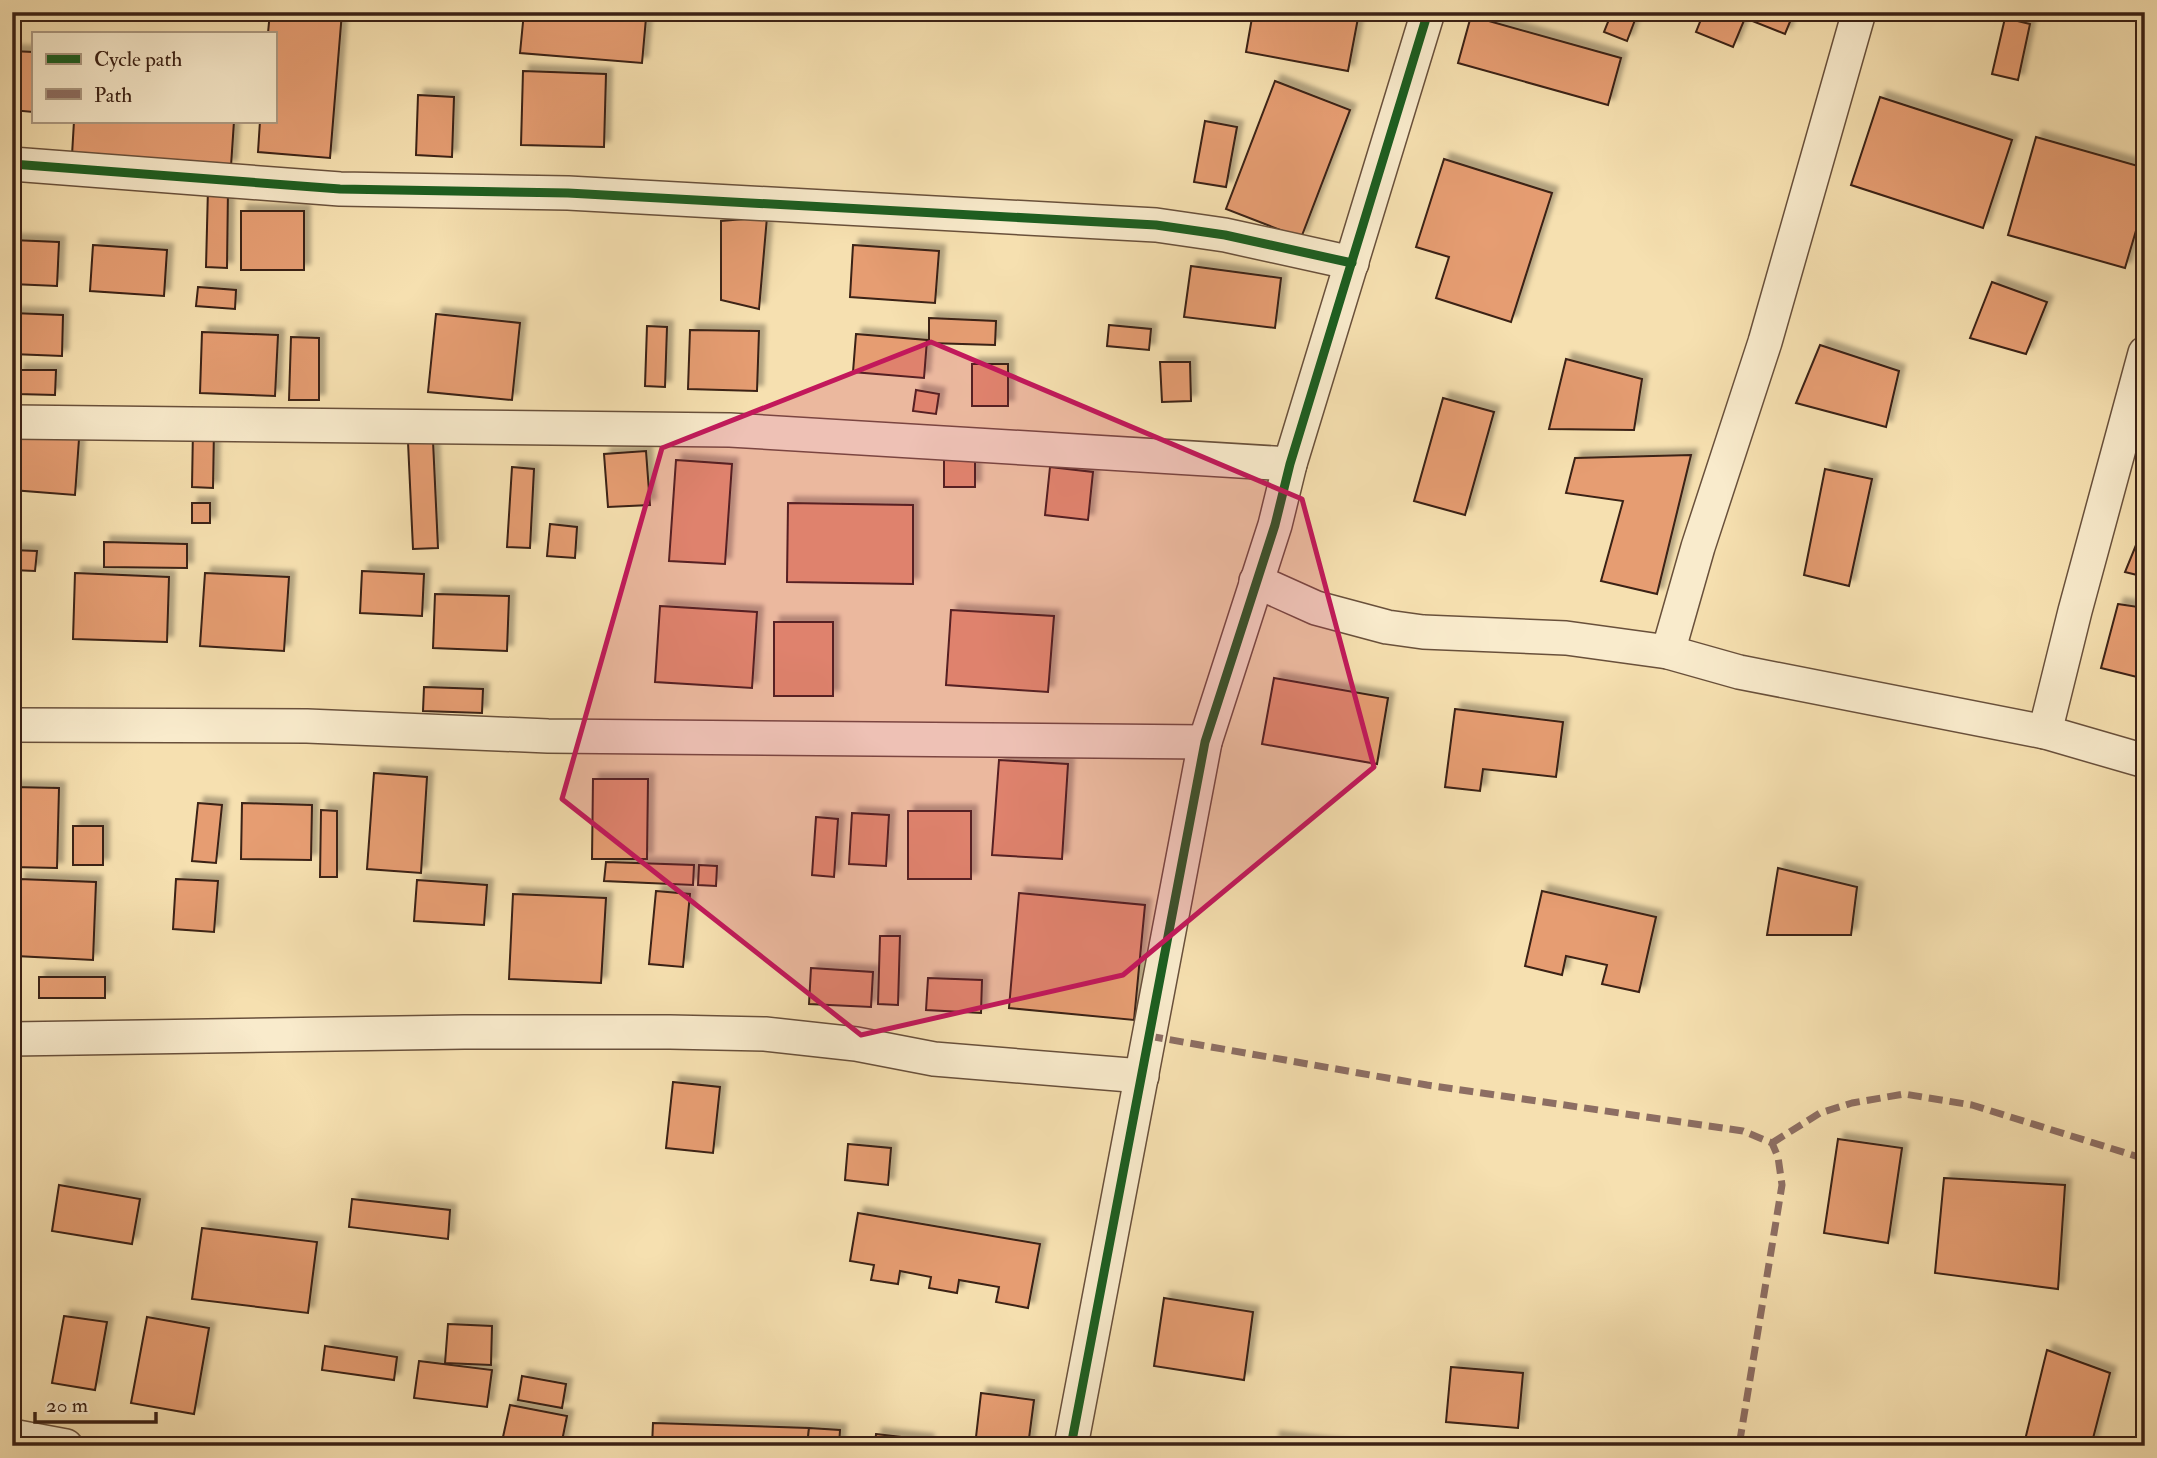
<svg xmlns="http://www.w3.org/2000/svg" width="2157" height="1458" font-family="'IM FELL Double Pica',serif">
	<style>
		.building { fill: #e69d72; stroke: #3a2014; stroke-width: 2; filter: url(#shadow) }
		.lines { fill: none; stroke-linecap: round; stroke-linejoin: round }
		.street-casing { stroke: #69503b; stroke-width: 36 }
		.street { stroke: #f9ebcc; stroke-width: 33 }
		.quiet { stroke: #8d6e63; stroke-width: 7; stroke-dasharray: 14 7; stroke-linecap: butt }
		.cycleway-casing { stroke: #f9ebcc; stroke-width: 13 }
		.cycleway { stroke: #1b5e20; stroke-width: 9 }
		.marked { fill: #c2185b; fill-opacity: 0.2; stroke: #c2185b; stroke-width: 5; stroke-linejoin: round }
	</style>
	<defs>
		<filter id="shadow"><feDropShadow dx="6" dy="-6" stdDeviation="2" flood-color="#0004"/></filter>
	</defs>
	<rect width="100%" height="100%" fill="#f6e0b0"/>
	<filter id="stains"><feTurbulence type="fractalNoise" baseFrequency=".00286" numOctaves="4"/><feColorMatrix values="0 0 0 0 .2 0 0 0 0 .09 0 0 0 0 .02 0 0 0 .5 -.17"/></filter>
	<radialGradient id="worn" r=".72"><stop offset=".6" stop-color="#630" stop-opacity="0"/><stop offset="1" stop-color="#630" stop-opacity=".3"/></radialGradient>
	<g class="building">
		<path d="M270,12H342L330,158L258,152L260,121H275V33H268Z"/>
		<path d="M524,12H571L646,18L642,63L520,53Z"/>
		<path d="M1253,12H1328L1358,18L1348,71L1246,52Z"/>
		<path d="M1612,12H1638L1627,41L1604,32Z"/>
		<path d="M1704,12H1794L1785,34L1745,18L1733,47L1696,32Z"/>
		<path d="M1471,16L1621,58L1608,105L1458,63Z"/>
		<path d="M2005,18L2030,24L2018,80L1992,74Z"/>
		<path d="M12,51L33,52V112L12,110Z"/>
		<path d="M523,71L606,74L604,147L521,145Z"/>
		<path d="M1275,81L1350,110L1301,238L1226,209Z"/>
		<path d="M418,95L454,97L452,157L416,155Z"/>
		<path d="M1880,97L2012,140L1983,228L1851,185Z"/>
		<path d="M74,121H234L231,166L72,155Z"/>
		<path d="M1205,121L1237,127L1226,187L1194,182Z"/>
		<path d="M2036,137L2145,168V200L2125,268L2008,235Z"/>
		<path d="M1444,159L1552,193L1511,322L1436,298L1449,257L1416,247Z"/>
		<path d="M208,188H228L227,268L206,267Z"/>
		<rect x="241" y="211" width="63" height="59"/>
		<path d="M767,217L759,309L721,300V221Z"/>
		<path d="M12,240L59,242L57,286L12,284Z"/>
		<path d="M93,245L167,250L164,296L90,291Z"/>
		<path d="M853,245L939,251L935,303L850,297Z"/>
		<path d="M1191,266L1281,278L1275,328L1184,317Z"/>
		<path d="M1992,282L2047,302L2026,354L1970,338Z"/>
		<path d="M198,287L236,290L235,309L196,306Z"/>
		<path d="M12,313L63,315L62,356L12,354Z"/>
		<path d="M436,314L520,323L512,400L428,392Z"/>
		<path d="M929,318L996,321L995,345L929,343Z"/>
		<path d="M1109,325L1151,329L1149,350L1107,346Z"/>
		<path d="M647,326L667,327L665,387L645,386Z"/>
		<path d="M690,330L759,331L757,391L688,389Z"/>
		<path d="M202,332L278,335L275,396L200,393Z"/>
		<path d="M856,334L927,340L924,378L853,372Z"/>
		<path d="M291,337L319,338V400H289Z"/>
		<path d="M1820,345L1899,371L1886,427L1796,403Z"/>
		<path d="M1566,359L1642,379L1634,430L1549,429Z"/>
		<path d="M1160,362H1190L1191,401L1162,402Z"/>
		<rect x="972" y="364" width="36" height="42"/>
		<path d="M18,370H56L55,395L17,394Z"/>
		<path d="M916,390L939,394L936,414L913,411Z"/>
		<path d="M1443,398L1494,412L1465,515L1414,501Z"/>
		<path d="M193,428L214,429L213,488L192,487Z"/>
		<path d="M12,433L79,439L75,495L12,490Z"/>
		<path d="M433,441L438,548L413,549L408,442Z"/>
		<rect x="944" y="445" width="31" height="42"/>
		<path d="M646,451L650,505L608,507L604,454Z"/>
		<path d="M1691,455L1657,594L1601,581L1623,501L1566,493L1575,458Z"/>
		<path d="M676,460L732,464L725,564L669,561Z"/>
		<path d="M512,467L534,469L530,548L507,547Z"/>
		<path d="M1050,467L1093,472L1088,520L1045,515Z"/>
		<path d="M1825,469L1872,479L1849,586L1804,575Z"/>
		<rect x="192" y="503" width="18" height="20"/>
		<path d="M788,503L913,505V584L787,582Z"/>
		<path d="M2145,523V577L2125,572Z"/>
		<path d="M550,524L577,527L575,558L547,556Z"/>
		<path d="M104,542L187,544V568L104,567Z"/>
		<path d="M12,550L37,551L35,571L12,570Z"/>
		<path d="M362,571L424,574L422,616L360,613Z"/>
		<path d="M75,573L169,577L167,642L73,639Z"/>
		<path d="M205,573L289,577L284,651L200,646Z"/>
		<path d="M435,594L509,596L507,651L433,648Z"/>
		<path d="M2118,604L2145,608V679L2101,668Z"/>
		<path d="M660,606L757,612L752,688L655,682Z"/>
		<path d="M951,610L1054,616L1048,692L946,685Z"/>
		<rect x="774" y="622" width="59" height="74"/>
		<path d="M1274,678L1388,698L1377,764L1262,744Z"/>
		<path d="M424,687L483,689L482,713L423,711Z"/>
		<path d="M1455,709L1563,722L1556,777L1483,769L1480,791L1445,787Z"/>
		<path d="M999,760L1068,764L1062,859L992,855Z"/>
		<path d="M374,773L427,777L421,873L367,869Z"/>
		<path d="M593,779H648L647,859H592Z"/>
		<path d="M13,787L59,788L57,868L12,867Z"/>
		<path d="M198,803L222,805L216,863L192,861Z"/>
		<path d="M242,803L312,805L311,860L241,859Z"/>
		<path d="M321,810L337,811V877H320Z"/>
		<rect x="908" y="811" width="63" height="68"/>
		<path d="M852,813L889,815L886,866L849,864Z"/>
		<path d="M816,817L838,819L834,877L812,875Z"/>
		<rect x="73" y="826" width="30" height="39"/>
		<path d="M606,862L694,865L693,885L604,881Z"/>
		<path d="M699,865L717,866L716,886L698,885Z"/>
		<path d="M1778,868L1857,887L1851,935H1767Z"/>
		<path d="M19,879L96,882L93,960L16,956Z"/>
		<path d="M176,879L218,881L214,932L173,929Z"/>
		<path d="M417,880L487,885L484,925L414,921Z"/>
		<path d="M656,891L690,894L683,967L649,964Z"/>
		<path d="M1542,891L1656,917L1639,992L1602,984L1607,965L1566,956L1562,975L1525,966Z"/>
		<path d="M1019,893L1145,905L1134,1020L1009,1008Z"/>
		<path d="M513,894L606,898L601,983L509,979Z"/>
		<path d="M880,936H900L898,1005L878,1004Z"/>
		<path d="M811,968L873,972L871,1007L809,1004Z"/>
		<rect x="39" y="977" width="66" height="21"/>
		<path d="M928,978L982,980L981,1013L926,1010Z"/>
		<path d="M673,1082L720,1087L713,1153L666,1148Z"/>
		<path d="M1838,1139L1902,1148L1888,1243L1824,1233Z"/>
		<path d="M848,1144L891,1148L888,1185L845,1180Z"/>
		<path d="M1944,1178L2065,1185L2058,1289L1935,1273Z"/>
		<path d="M59,1185L140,1199L132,1244L52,1231Z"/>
		<path d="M352,1199L450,1210L448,1239L349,1227Z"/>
		<path d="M858,1213L1040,1244L1028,1308L996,1302L999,1287L959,1280L957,1293L929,1288L931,1277L900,1271L898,1284L871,1280L874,1265L850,1261Z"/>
		<path d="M202,1228L317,1242L308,1313L192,1299Z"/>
		<path d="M1164,1298L1253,1312L1244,1380L1154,1366Z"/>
		<path d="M64,1316L107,1322L95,1390L52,1383Z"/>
		<path d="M147,1317L209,1328L194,1414L131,1403Z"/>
		<path d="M448,1324L492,1326L491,1365L445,1363Z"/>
		<path d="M325,1346L397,1357L394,1380L322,1370Z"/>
		<path d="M2047,1350L2110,1373L2091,1446H2053L2025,1440Z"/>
		<path d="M419,1361L492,1370L487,1407L414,1398Z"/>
		<path d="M1451,1367L1523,1373L1518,1428L1446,1422Z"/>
		<path d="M522,1376L566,1384L562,1408L518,1400Z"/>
		<path d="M981,1393L1034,1400L1028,1446H975Z"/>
		<path d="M510,1405L567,1416L561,1446H501Z"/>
		<path d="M653,1423L809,1428L808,1446H652Z"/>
		<path d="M809,1428L840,1430L839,1446H807Z"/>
		<path d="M876,1434L928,1440L927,1446H875Z"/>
		<path d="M1274,1437L1344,1446H1273Z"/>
	</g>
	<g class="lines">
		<defs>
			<g id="street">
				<path d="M12,164L340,189L568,193L1156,225L1225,235L1352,263"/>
				<path d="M12,422L730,430L1290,464"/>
				<path d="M1256,581L1316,608L1387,627L1423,632L1566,638L1668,652L1739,672L2045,732L2145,761"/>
				<path d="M1668,652L1698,547L1765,342L1859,12"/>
				<path d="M12,725L307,726L548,736L1205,742"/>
				<path d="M2045,732L2075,611L2145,353"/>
				<path d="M12,1039L464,1032H670L765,1034L856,1044L934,1059L1142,1076"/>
				<path d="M12,1436L66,1446"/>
				<path d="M1071,1446L1205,742L1275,525L1290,464L1428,12"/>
			</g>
		</defs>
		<use href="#street" class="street-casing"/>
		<use href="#street" class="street"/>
		<g class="quiet">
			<path d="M1149,1036L1427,1085L1743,1131L1772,1143L1778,1157L1782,1185L1739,1446"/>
			<path d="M1772,1143L1820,1113L1852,1103L1904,1094L1972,1105L2145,1159"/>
		</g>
		<defs>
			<g id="cycleway">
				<path d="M12,164L340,189L568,193L1156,225L1225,235L1352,263"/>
				<path d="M1071,1446L1205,742L1275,525L1290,464L1428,12"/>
			</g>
		</defs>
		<use href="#cycleway" class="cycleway-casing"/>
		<use href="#cycleway" class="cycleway"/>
	</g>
	<path class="marked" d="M931,342L1302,499L1374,767L1123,975L861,1035L562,799L662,448Z"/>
	<rect width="2157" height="1458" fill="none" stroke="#f6e0b0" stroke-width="42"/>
	<rect x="14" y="14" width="2129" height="1430" fill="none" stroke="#3a2014" stroke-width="3.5"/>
	<rect x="21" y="21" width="2115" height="1416" fill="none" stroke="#3a2014" stroke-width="2"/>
	<rect x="32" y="32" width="245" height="91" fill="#f9ebcc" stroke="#ad9a82" stroke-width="2"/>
	<rect x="46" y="54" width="35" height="10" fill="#1b5e20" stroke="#ad9a82" stroke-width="2"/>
	<text x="94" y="66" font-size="21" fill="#3a2014">Cycle path</text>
	<rect x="46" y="89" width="35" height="10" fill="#8d6e63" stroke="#ad9a82" stroke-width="2"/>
	<text x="94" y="102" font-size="21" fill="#3a2014">Path</text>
	<path d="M35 1412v10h121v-10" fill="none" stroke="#3a2014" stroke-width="3.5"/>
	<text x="46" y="1412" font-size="21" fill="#3a2014" stroke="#f9ebcc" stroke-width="5" paint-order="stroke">20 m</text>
	<rect width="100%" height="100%" filter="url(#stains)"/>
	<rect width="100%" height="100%" fill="url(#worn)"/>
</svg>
